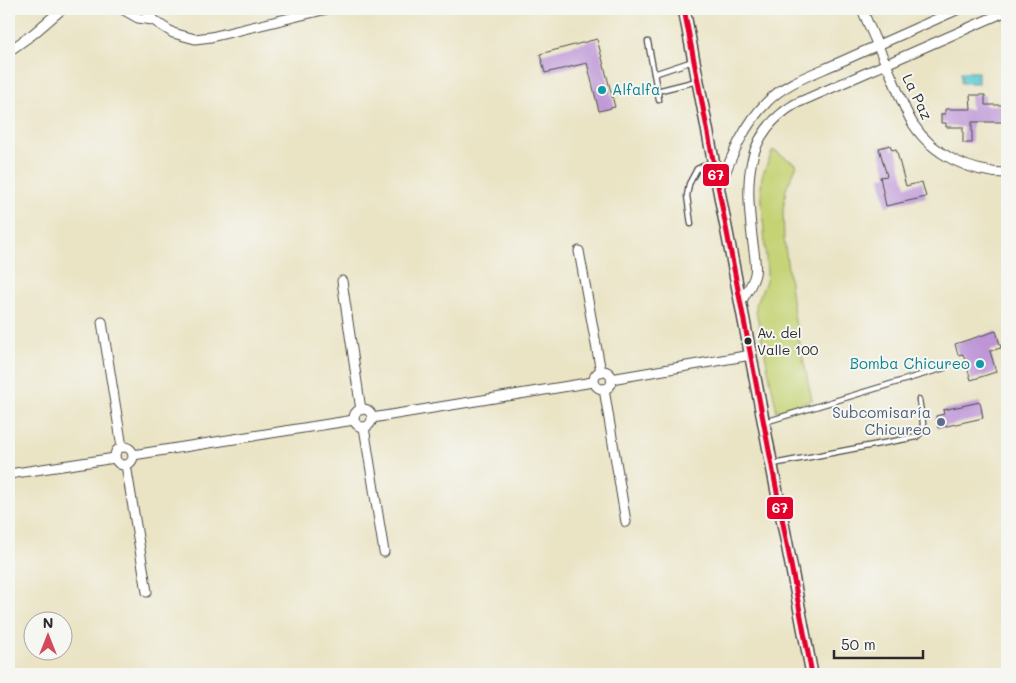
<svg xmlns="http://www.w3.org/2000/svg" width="1016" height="683" font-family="Mali,sans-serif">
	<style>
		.green { fill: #c5d375; stroke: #787f50 }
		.water { fill: #59c6d1; stroke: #42787e }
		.building { fill: #bd95d7 }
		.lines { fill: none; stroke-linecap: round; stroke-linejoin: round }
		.service-casing { stroke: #484742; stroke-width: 7 }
		.minor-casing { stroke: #484742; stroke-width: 11 }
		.tertiary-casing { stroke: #484742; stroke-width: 14 }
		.service { stroke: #fff; stroke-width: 4.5 }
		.minor { stroke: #fff; stroke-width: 9 }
		.tertiary { stroke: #fff; stroke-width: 11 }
		.bus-1-casing { stroke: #f6f6f2; stroke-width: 9 }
		.bus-1 { stroke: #e4002b; stroke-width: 5 }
		.culture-dot { fill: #0f9aa8; stroke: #f6f6f2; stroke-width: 2 }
		.bus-dot { fill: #2b2b2b; stroke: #f6f6f2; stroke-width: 2 }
		.service-dot { fill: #5c6f8a; stroke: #f6f6f2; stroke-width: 2 }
		.labels { text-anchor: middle; stroke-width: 4; stroke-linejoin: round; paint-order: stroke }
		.bus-label { font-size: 14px; fill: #2b2b2b; stroke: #f6f6f2; text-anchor: start }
		.culture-label { font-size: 15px; fill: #0d838f; stroke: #f6f6f2; text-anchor: start }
		.street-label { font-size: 15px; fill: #2b2b2b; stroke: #f6f6f2 }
		.service-label { font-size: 15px; fill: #4e5e75; stroke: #f6f6f2; text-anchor: end }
		.line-badge { stroke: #f6f6f2; stroke-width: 2 }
		.badge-label { font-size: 14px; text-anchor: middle; font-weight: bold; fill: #fff }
	</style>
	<rect width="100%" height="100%" fill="#f6f6f2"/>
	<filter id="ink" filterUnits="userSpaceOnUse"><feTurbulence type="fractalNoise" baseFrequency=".02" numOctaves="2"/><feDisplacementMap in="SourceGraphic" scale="10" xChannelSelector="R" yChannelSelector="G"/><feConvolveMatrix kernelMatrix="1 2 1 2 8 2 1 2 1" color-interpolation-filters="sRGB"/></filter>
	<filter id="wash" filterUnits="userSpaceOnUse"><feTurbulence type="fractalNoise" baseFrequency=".0096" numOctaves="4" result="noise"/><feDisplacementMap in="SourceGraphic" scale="20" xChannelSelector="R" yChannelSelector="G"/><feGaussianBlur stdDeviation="1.12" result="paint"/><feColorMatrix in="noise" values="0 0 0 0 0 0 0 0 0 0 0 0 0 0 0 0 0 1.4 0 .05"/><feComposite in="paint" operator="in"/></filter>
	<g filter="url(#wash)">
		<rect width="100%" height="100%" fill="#eae4c5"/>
		<path class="green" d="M773,150L797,165L786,189L783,210L784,239L795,321L812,400L777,412L756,311V305L766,281L767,273L761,188L762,176Z"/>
		<rect class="water" x="961" y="72" width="17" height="11"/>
		<g id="blocks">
			<g class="building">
				<path d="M597,39L615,107L599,111L587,63L545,73L540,54Z"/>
				<path d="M970,95H985V105H1007V122H972V143H963V127H946V123H941V114H945V109H971Z"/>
				<path d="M890,145L892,150L896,149L906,186L922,182L926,197L886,206L880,177L887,176L879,148Z"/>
				<path d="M996,331L1001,348L990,351L996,372L971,380L963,354L958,355L955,344Z"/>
				<path d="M980,402L983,418L938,428L936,416L944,414L943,410Z"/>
			</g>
		</g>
	</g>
	<g filter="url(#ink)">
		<use href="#blocks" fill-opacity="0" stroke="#484742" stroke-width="1"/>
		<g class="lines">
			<defs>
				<g id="service">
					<path d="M648,42L659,100"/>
					<path d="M654,74L693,61"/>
					<path d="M657,91L697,81"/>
					<path d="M691,224L687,196L689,184L697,169L712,162"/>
					<path d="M765,422L944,368"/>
					<path d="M773,464L916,437L922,432L923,423L919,400"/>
				</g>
				<g id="minor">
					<path d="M122,9L138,18L153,20"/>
					<path d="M146,9L153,20L173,33L195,39L211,37L327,9"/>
					<path d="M862,9C871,31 881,53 891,75C898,91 904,109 913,124C933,155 971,173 1007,173"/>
					<path d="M9,51L33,34L62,9"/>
					<path d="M719,188C731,158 743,126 767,102C786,82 816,73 840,62C880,44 920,26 959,9"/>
					<path d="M579,251L601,372"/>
					<path d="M342,281L361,410"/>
					<path d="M741,302C746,293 753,284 755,274C757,263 753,248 752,236C746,182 743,135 795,104L1007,11"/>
					<path d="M102,322L122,447"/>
					<circle cx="603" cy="380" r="9"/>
					<path d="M611,379L751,355"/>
					<path d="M604,389L626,522"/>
					<circle cx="363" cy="418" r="9"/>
					<path d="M372,418L593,382"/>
					<path d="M364,427L384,552"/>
					<circle cx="124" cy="456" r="9"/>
					<path d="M133,455L354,420"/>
					<path d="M126,465L147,592"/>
					<path d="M9,474L115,458"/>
				</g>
				<path id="tertiary" d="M684,9L812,674"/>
			</defs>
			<use href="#service" class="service-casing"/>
			<use href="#minor" class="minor-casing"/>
			<use href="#tertiary" class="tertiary-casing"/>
			<use href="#service" class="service"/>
			<use href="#minor" class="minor"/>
			<use href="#tertiary" class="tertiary"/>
			<defs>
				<path id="bus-1" d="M684,9L812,674"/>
			</defs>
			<use href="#bus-1" class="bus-1-casing"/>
			<use href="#bus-1" class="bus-1"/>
		</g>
	</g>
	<g class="culture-dot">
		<circle cx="602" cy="90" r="5"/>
		<circle cx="980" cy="364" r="5"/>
	</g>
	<circle class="bus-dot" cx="748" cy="341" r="4.5"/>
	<circle class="service-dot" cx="941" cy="422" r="5"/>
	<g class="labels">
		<g class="bus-label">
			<text x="757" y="338">Av. del<tspan x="757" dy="17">Valle 100</tspan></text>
		</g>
		<g class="culture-label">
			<text x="612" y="95">Alfalfa</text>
			<text x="970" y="369" text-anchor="end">Bomba Chicureo</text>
		</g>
		<g class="street-label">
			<text transform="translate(917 97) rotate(64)" y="5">La Paz</text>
		</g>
		<g class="service-label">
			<text x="931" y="418">Subcomisaría<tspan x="931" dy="17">Chicureo</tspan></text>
		</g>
	</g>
	<g class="line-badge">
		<rect x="702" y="163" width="28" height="24" rx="5" fill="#e4002b"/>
		<rect x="766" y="496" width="28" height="24" rx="5" fill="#e4002b"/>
	</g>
	<g class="badge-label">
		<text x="716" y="180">67</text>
		<text x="780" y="513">67</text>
	</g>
	<rect width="1016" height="683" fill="none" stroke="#f6f6f2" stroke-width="30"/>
	<g transform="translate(48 636)"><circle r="24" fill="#f6f6f2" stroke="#a5a5a2"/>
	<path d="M0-4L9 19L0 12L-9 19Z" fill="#d1495b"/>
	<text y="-8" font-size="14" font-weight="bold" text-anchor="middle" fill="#2b2b2b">N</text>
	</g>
	<path d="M834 650v8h89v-8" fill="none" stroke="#2b2b2b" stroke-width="2.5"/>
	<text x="841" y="650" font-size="15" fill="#2b2b2b" stroke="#f6f6f2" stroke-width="4" paint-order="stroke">50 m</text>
</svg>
